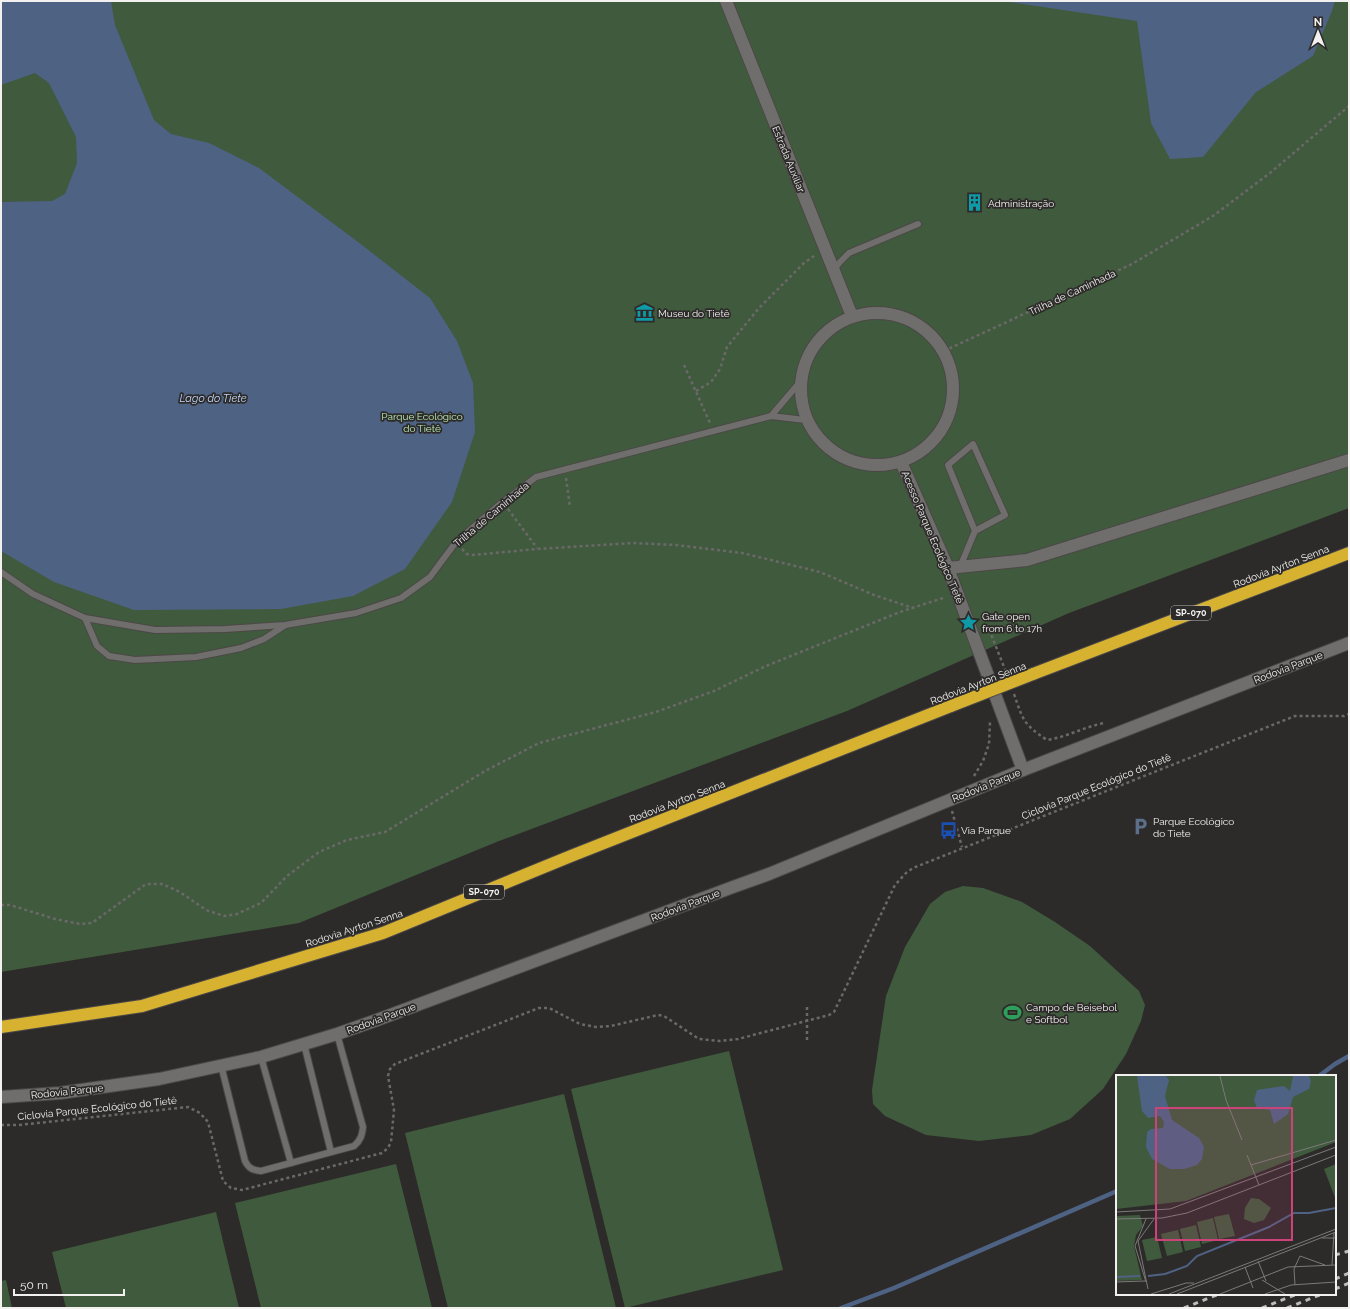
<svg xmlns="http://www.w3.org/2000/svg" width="1350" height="1309" font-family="Raleway,sans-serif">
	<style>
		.green { fill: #405a3d }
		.water { fill: #4e6284 }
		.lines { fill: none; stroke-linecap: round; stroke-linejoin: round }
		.stream { stroke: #4e6284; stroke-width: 4.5 }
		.lane-casing { stroke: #4b4847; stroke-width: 8 }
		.street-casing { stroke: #4b4847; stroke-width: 14 }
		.secondary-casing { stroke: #4b4847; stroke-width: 14 }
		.highway-casing { stroke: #4b4847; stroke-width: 14 }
		.path { stroke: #6a6968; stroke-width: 2.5; stroke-dasharray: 3 3; stroke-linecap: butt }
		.lane { stroke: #706e6c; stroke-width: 6 }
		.street { stroke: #706e6c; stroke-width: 12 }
		.secondary { stroke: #706e6c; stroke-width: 12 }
		.highway { stroke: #d7b230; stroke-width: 12 }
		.rail { stroke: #bebdbc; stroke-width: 3; stroke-dasharray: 5 5; stroke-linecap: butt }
		.highway-bridge-casing { stroke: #4b4847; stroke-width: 14; stroke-linecap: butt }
		.highway-bridge { stroke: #d7b230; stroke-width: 12 }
		.labels { text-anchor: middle; stroke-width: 3.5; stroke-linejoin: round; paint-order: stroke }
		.shield { fill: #2d2b2a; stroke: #b7b6b5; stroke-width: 1 }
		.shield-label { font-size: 9px; font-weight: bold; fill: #f2f1f0 }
		.street-label { font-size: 10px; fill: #f2f1f0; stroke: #2d2b2a }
		.poi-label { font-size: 10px; fill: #f2f1f0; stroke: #2d2b2a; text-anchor: start }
		.park-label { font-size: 10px; fill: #bbedb6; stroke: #2d2b2a }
		.water-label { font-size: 11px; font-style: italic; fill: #c3d7fb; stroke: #2d2b2a }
		.inset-river { fill: none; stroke: #4e6284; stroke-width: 2 }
		.inset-road { fill: none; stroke: #7c7a79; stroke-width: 1 }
		.view { fill: #cc4379; fill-opacity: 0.15; stroke: #cc4379; stroke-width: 2 }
		.inset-edge { fill: none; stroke: #f2f1f0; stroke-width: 2 }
	</style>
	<rect width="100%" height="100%" fill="#2d2b2a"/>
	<g class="green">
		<path d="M1,1H1349V508L1069,613L847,711L499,841L299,923L1,972Z"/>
		<path d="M963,886L983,888L1022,902L1055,922L1090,946L1139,991L1145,1005L1141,1021L1126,1054L1103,1089L1070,1119L1031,1135L979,1141L926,1135L885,1116L873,1104L872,1090L886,996L905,947L930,904L945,892Z"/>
		<path d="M729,1051L783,1270L625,1308L571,1089Z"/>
		<path d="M564,1094L616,1308H448L405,1133Z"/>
		<path d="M396,1164L432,1308H261L235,1203Z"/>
		<path d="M216,1212L239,1308H66L52,1252Z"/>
		<path d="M6,1280L12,1308H1V1281Z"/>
	</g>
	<g class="water">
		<path d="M1,1H111L115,25L154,120L171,134L209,143L259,168L362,245L430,298L457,341L473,383L475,432L452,502L405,569L353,596L281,609L134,610L54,582L1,551V202L52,201L65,194L77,163L76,137L49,83L35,73L1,85Z"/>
		<path d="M1003,1H1335L1332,11L1313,56L1256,92L1203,157L1170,159L1151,123L1137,21Z"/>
	</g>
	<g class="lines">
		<g class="stream">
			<path d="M1319,1076L1335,1064L1349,1056"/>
			<path d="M841,1308L894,1288L1117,1191"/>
		</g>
		<defs>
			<g id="lane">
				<path d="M833,271L840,262L849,253L918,224"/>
				<path d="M771,416L800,382"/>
				<path d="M960,567L975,531L1005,515L973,444L948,465L975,531"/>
				<path d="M1,572L33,594L85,618L155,630L225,629L285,625L356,613L401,598L430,577L456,542L499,505L536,477L771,416L805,420"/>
				<path d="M85,618L97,646L109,656L135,660L196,657L241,648L264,639L284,626"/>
				<path d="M304,1044L331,1152"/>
				<path d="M261,1057L291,1163"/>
				<path d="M221,1065L245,1161C249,1169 253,1170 261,1171L354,1146C361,1140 362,1135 363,1127L337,1034"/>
			</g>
			<g id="street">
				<path d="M726,1L852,316"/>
				<circle cx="877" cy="389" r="76"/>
				<path d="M901,462L948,568L1023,770"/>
				<path d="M948,568L1027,560L1349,460"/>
			</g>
			<path id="secondary" d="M1,1097L60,1093L159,1079L261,1057L337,1034L377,1020L733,887L769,874L1023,770L1349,643"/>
			<g id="highway">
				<path d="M1033,674L1349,553"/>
				<path d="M1,1027L142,1006L383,933L571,856L951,706"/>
			</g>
		</defs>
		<use href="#lane" class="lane-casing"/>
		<use href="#street" class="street-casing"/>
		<use href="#secondary" class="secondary-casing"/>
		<use href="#highway" class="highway-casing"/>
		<g class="path">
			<path d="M944,351L1132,264L1213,216L1270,173L1349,106"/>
			<path d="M684,365L710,423"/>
			<path d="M696,391L711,382L720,369L727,347L759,308L804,263L814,256"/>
			<path d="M566,478L570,507"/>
			<path d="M508,509L537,548"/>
			<path d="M462,549L467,554L473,555L537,549L633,543L676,545L742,553L820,572L874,595L913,608"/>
			<path d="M984,631L989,629L1006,672"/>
			<path d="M1014,694C1023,720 1023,724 1047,740C1067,737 1084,727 1104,723"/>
			<path d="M974,776L983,761L989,744L990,722"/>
			<path d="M952,811L962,847"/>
			<path d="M1,905H10L55,919L80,924L92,923L146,884H162L180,892L206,910L224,916L237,914L261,903L287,876L319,852L347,840L385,832L485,771L539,743L656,712L714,691L766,666L900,612L946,597"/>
			<path d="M807,1007V1043"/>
			<path d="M1,1125H19L188,1107L200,1113L208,1122L223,1181L231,1188L242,1190L382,1153L388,1148L391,1142L394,1110L388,1076L390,1069L395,1064L539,1008H549L580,1024L596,1027L611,1026L658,1015L664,1016L699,1039L720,1041L738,1039L829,1015L834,1012L895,885L906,873L913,868L1295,716H1344L1349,714"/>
		</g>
		<use href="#lane" class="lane"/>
		<use href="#street" class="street"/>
		<use href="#secondary" class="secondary"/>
		<use href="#highway" class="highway"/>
		<g class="rail">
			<path d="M1335,1255L1349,1251"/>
			<path d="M1335,1279L1349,1273"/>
			<path d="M1335,1289L1349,1283"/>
			<path d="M1184,1308L1219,1294"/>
			<path d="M1262,1308L1297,1294"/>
			<path d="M1287,1308L1322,1294"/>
		</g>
		<defs>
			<path id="highway-bridge" d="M951,706L1033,674"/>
		</defs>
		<use href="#highway-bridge" class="highway-bridge-casing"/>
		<use href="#highway-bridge" class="highway-bridge"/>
	</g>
	<defs>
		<symbol id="building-bare" viewBox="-9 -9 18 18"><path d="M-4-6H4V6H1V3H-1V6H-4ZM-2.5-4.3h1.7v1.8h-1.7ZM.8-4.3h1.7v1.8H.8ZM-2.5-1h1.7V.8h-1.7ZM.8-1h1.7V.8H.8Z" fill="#0f9aa8" stroke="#2d2b2a" stroke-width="2.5" paint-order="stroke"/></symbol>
		<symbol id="museum-bare" viewBox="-9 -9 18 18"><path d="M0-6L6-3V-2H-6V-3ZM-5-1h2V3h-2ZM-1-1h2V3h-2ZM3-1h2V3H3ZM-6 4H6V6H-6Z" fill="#0f9aa8" stroke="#2d2b2a" stroke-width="2.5" paint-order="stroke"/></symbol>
		<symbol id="sight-bare" viewBox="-9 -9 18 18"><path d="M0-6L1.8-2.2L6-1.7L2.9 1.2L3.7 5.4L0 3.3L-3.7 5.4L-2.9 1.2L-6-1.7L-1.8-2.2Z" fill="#0f9aa8" stroke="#2d2b2a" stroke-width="2.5" paint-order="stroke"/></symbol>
		<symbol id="parking-bare" viewBox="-9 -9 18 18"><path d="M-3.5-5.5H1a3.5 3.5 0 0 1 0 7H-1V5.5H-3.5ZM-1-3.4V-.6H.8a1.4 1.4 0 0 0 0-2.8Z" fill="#5c6f8a" stroke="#2d2b2a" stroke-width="2.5" paint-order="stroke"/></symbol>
		<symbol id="bus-bare" viewBox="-9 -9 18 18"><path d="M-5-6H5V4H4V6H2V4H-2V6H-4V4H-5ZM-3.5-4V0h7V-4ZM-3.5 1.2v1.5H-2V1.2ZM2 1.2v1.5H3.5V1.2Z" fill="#1a4fb4" stroke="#2d2b2a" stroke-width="2.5" paint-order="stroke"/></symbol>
		<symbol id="stadium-bare" viewBox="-9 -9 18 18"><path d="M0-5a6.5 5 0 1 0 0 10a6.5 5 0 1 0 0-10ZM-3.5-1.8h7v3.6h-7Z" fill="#2e9e5b" stroke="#2d2b2a" stroke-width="2.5" paint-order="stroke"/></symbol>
	</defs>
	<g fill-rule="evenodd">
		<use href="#building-bare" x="962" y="190" width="25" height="25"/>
		<use href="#museum-bare" x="632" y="300" width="25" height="25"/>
		<use href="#sight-bare" x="956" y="610" width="25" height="25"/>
		<use href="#parking-bare" x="1128" y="814" width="25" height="25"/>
		<use href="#bus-bare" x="936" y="818" width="25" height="25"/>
		<use href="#stadium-bare" x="1000" y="1000" width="25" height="25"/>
	</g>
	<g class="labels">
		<g class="shield">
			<rect x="1171" y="606" width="40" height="14" rx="3"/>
			<rect x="464" y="885" width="40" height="14" rx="3"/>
		</g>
		<g class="shield-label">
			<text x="1191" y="616">SP-070</text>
			<text x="484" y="895">SP-070</text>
		</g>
		<g class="street-label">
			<text transform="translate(789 159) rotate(68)" y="4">Estrada Auxiliar</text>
			<text transform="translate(1072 292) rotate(-25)" y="4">Trilha de Caminhada</text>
			<text transform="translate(491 514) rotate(-40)" y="4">Trilha de Caminhada</text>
			<text transform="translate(933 537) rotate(67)" y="4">Acesso Parque Ecológico Tietê</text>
			<text transform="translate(1281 566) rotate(-21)" y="4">Rodovia Ayrton Senna</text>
			<text transform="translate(1288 667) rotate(-21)" y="4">Rodovia Parque</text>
			<text transform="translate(978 683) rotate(-21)" y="4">Rodovia Ayrton Senna</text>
			<text transform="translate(986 785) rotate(-22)" y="4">Rodovia Parque</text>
			<text transform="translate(1096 786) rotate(-22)" y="4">Ciclovia Parque Ecológico do Tietê</text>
			<text transform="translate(677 801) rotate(-21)" y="4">Rodovia Ayrton Senna</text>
			<text transform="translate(685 905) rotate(-21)" y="4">Rodovia Parque</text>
			<text transform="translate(354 928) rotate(-18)" y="4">Rodovia Ayrton Senna</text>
			<text transform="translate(381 1018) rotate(-20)" y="4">Rodovia Parque</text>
			<text transform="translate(67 1091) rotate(-6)" y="4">Rodovia Parque</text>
			<text transform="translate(97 1108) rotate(-6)" y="4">Ciclovia Parque Ecológico do Tietê</text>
		</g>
		<g class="poi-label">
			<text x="988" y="207">Administração</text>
			<text x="658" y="317">Museu do Tietê</text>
			<text x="982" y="620">Gate open<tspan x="982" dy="12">from 6 to 17h</tspan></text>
			<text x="1153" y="825">Parque Ecológico<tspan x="1153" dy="12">do Tiete</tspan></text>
			<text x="961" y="834">Via Parque</text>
			<text x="1026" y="1011">Campo de Beisebol<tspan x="1026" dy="12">e Softbol</tspan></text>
		</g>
		<g class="park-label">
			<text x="422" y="420">Parque Ecológico<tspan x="422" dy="12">do Tietê</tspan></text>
		</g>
		<g class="water-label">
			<text x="213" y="402">Lago do Tiete</text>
		</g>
	</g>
	<g transform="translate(1116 1075)">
		<rect width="220" height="220" fill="#2d2b2a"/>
		<path d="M0,1H220V67L70,126L0,134ZM220,89V125L208,94ZM135,123L143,124L155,133L148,145L138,148L128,144L129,133ZM113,139L119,161L103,164L98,142ZM24,140L27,151L20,160L18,171L26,205L0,206V141ZM97,143L102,165L86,169L81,147ZM80,150L85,172L69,176L64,154ZM62,155L67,177L51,181L45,159ZM41,162L46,183L31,186L26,165Z" fill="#405a3d"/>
		<path d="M21,1H50L53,5L49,21L56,45L83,63L88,72L86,84L81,90L68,94H54L36,84L30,72L31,57L35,54L47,53L48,47L44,41L32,43L26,36ZM177,1H193L195,6L193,14L177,22L172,39L158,49L154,35L141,33L138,25L141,15L168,11L174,16Z" fill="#4e6284"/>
		<path class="inset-river" d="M32,201L49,199L71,191L81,181L153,152L178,138H193L220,133M0,202L24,201"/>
		<path class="inset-road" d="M104,1L110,25L126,65M131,80L143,110M135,90L220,65M0,137L54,134L220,72M0,144L46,143L71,138L220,80M206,163H220M184,181L209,190M142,186L150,206M216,190L218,158M129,192L137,213M146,205L169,219M0,207L29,206M30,207L19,171L30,144M179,210L178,194L184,181M32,214L22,166L38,144M35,219L70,208H78M53,219L220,154M61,219L220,157M104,219L172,192L220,190M149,219L175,210L220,207"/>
		<path class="view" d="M40,33H176V165H40Z"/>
		<rect width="220" height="220" class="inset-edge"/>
	</g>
	<rect width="1350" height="1309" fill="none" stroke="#f2f1f0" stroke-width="4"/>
	<g transform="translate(1318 32)" stroke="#2d2b2a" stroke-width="3" paint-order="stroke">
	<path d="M0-3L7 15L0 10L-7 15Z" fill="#f2f1f0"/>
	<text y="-6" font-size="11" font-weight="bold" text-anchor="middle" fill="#f2f1f0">N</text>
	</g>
	<path d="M14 1289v6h110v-6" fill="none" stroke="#f2f1f0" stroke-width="2"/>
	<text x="20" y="1289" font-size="12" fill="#f2f1f0" stroke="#2d2b2a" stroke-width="3" paint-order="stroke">50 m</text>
</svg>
